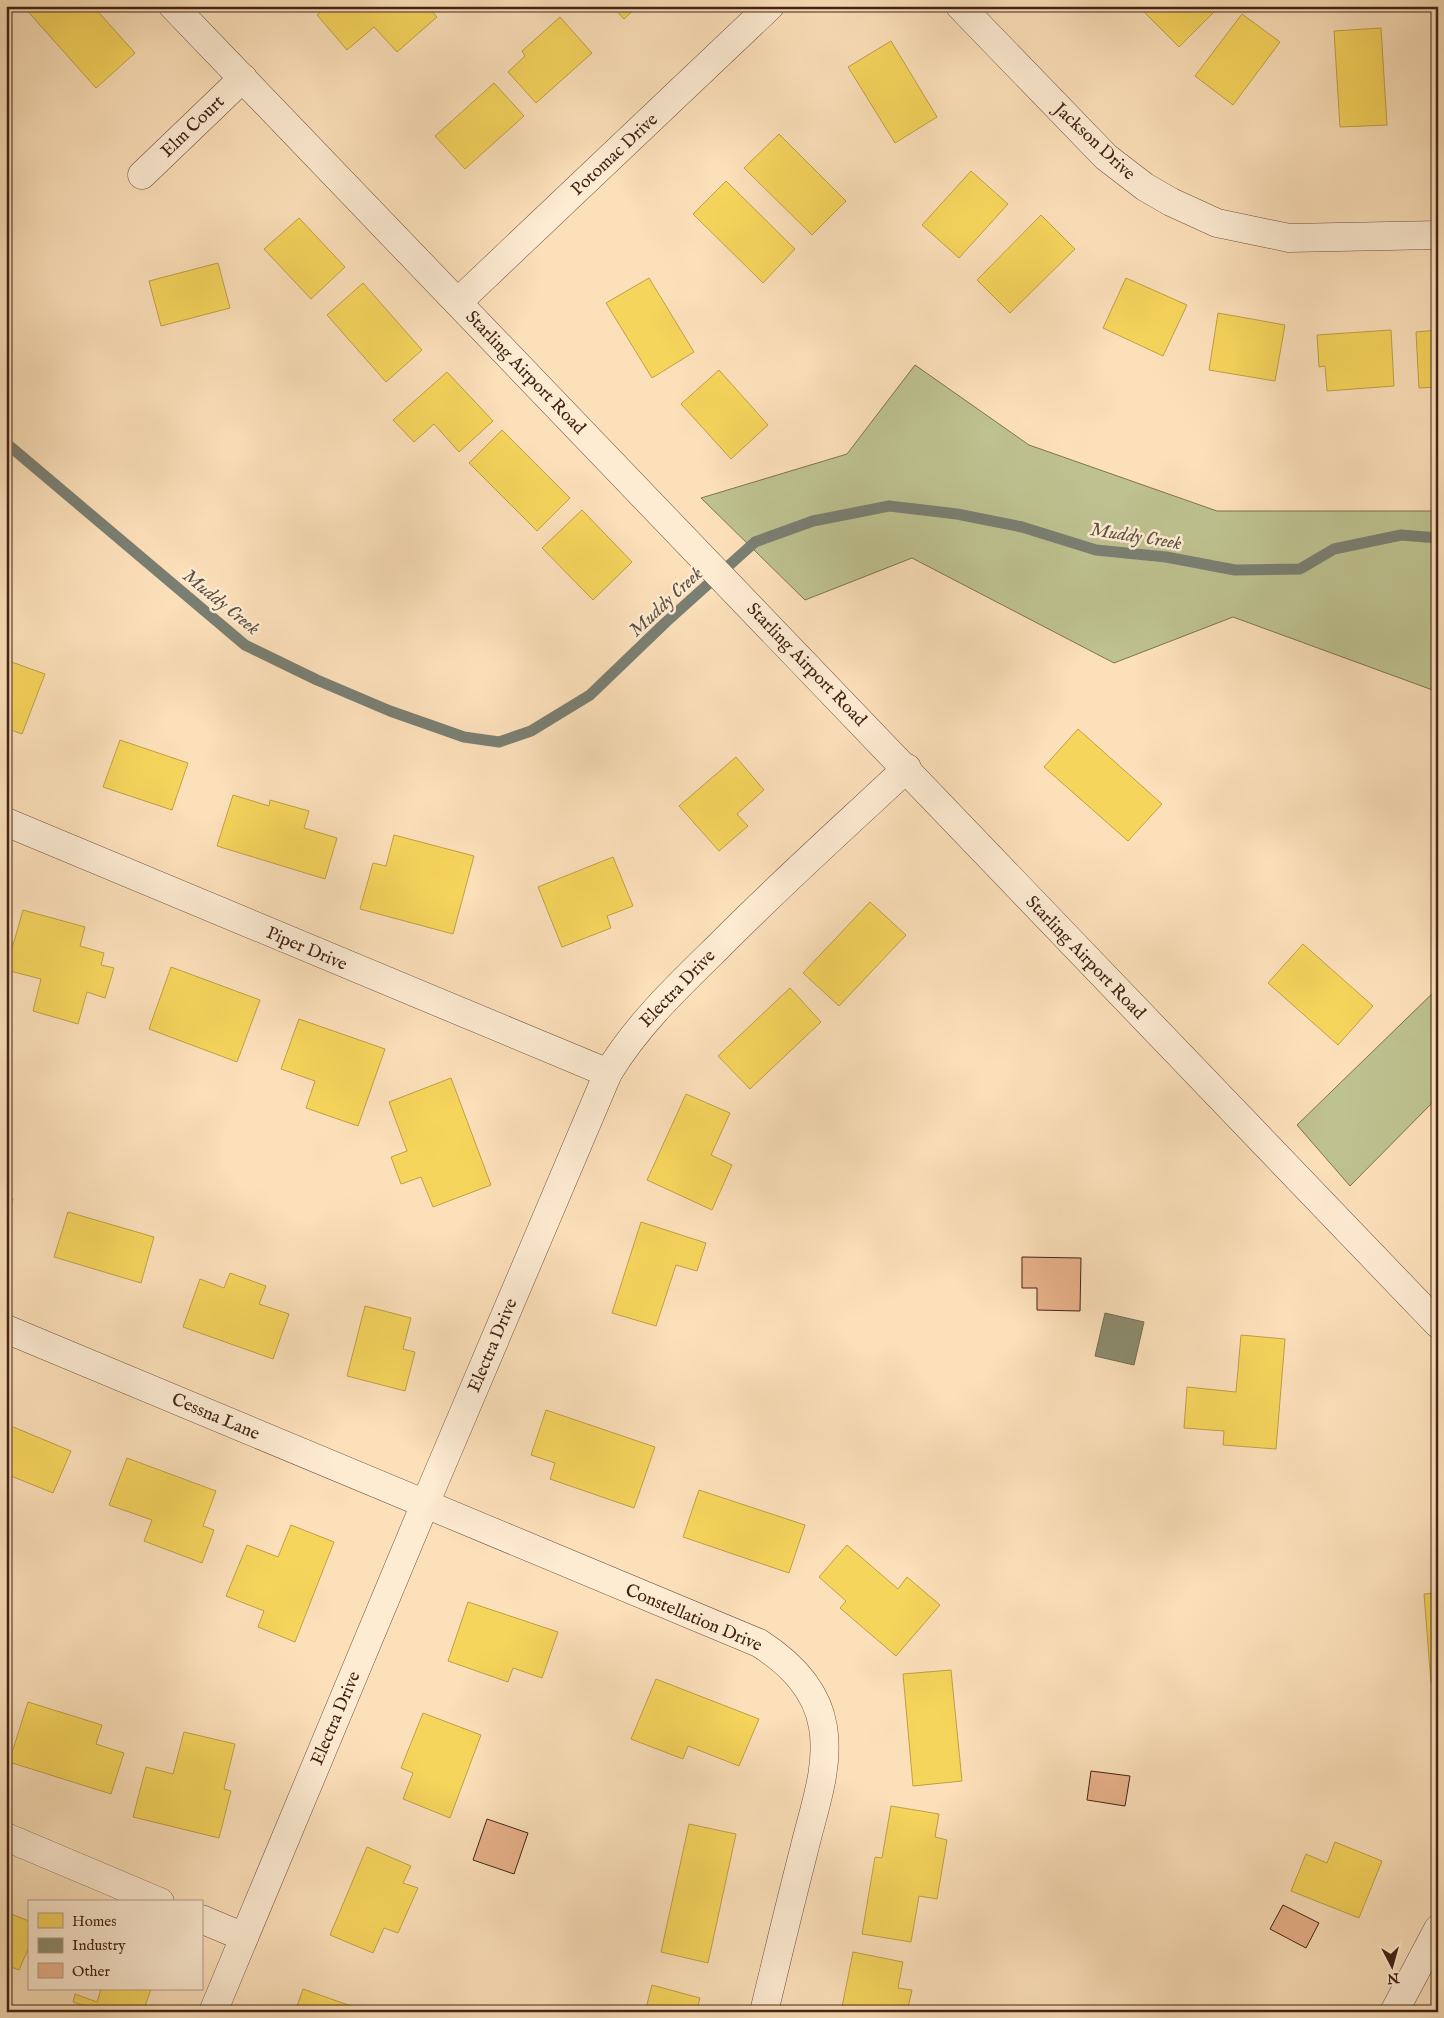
<svg xmlns="http://www.w3.org/2000/svg" width="1444" height="2018" font-family="'IM FELL English',serif">
	<style>
		.green { fill: #bec290; stroke: #807253 }
		.homes { fill: #f6d55c; stroke: #c0a047 }
		.industry { fill: #8c8c6e; stroke: #766c54 }
		.lines { fill: none; stroke-linecap: round; stroke-linejoin: round }
		.stream { stroke: #7a7f73; stroke-width: 11 }
		.building { fill: #e9b28b; stroke: #422316 }
		.minor-casing { stroke: #70523f; stroke-width: 29 }
		.tertiary-casing { stroke: #70523f; stroke-width: 29 }
		.minor { stroke: #fdebd2; stroke-width: 28 }
		.tertiary { stroke: #fdebd2; stroke-width: 28 }
		.labels { text-anchor: middle; stroke-width: 5; stroke-linejoin: round; paint-order: stroke }
		.street-label { font-size: 18px; fill: #422316; stroke: #fdebd2 }
		.water-label { font-size: 19px; font-style: italic; fill: #5e5144; stroke: #fdebd2 }
	</style>
	<rect width="100%" height="100%" fill="#fce0ba"/>
	<filter id="stains"><feTurbulence type="fractalNoise" baseFrequency=".004" numOctaves="4"/><feColorMatrix values="0 0 0 0 .2 0 0 0 0 .09 0 0 0 0 .02 0 0 0 .5 -.17"/></filter>
	<radialGradient id="worn" r=".72"><stop offset=".6" stop-color="#630" stop-opacity="0"/><stop offset="1" stop-color="#630" stop-opacity=".3"/></radialGradient>
	<g class="green">
		<path d="M915,365L1029,445L1217,511H1438V692L1233,617L1114,663L912,558L805,600L701,498L847,454Z"/>
		<path d="M1438,988V1097L1350,1186L1297,1125Z"/>
	</g>
	<g class="homes">
		<path d="M23,6H93L135,53L96,88Z"/>
		<path d="M327,6H427L437,17L397,52L374,27L347,50L317,15Z"/>
		<path d="M612,6H638L624,19Z"/>
		<path d="M1150,6H1220L1179,47L1144,12Z"/>
		<path d="M1242,14L1280,42L1233,105L1195,76Z"/>
		<path d="M560,17L592,53L536,103L508,72L525,56L522,51Z"/>
		<path d="M1381,28L1387,125L1340,127L1334,31Z"/>
		<path d="M891,41L937,117L895,143L848,67Z"/>
		<path d="M494,83L524,116L465,169L435,136Z"/>
		<path d="M779,134L846,201L812,235L744,168Z"/>
		<path d="M971,171L1008,204L959,258L922,225Z"/>
		<path d="M726,181L795,249L763,283L693,214Z"/>
		<path d="M1041,215L1075,249L1010,313L977,280Z"/>
		<path d="M299,218L345,267L311,299L264,249Z"/>
		<path d="M218,263L230,308L161,326L149,281Z"/>
		<path d="M649,278L694,352L652,378L606,303Z"/>
		<path d="M1126,278L1187,305L1163,356L1103,328Z"/>
		<path d="M363,283L422,350L386,382L327,315Z"/>
		<path d="M1218,313L1285,325L1275,381L1209,370Z"/>
		<path d="M1391,330L1394,386L1327,391L1325,366L1319,367L1317,335Z"/>
		<path d="M1438,330V387L1419,388L1416,332Z"/>
		<path d="M719,370L768,425L731,459L681,404Z"/>
		<path d="M447,372L493,421L459,452L434,424L414,442L393,420Z"/>
		<path d="M502,430L570,498L537,531L469,463Z"/>
		<path d="M582,510L632,562L593,600L542,548Z"/>
		<path d="M6,660L45,674L22,734L6,728Z"/>
		<path d="M1078,729L1162,804L1128,841L1044,767Z"/>
		<path d="M120,740L188,763L172,810L103,787Z"/>
		<path d="M736,757L764,790L737,814L748,826L719,851L679,806Z"/>
		<path d="M233,795L269,806L270,800L309,811L304,828L337,838L325,879L217,846Z"/>
		<path d="M394,835L474,856L453,934L360,909L373,863L386,866Z"/>
		<path d="M613,857L633,906L607,916L611,928L562,947L538,887Z"/>
		<path d="M870,902L906,935L839,1006L803,973Z"/>
		<path d="M23,910L85,927L80,946L104,953L101,965L114,968L105,998L87,992L78,1024L33,1011L41,979L6,970Z"/>
		<path d="M1303,944L1373,1006L1338,1045L1268,983Z"/>
		<path d="M171,967L260,1000L237,1062L149,1029Z"/>
		<path d="M790,988L821,1022L750,1089L718,1056Z"/>
		<path d="M299,1019L385,1049L358,1126L306,1108L315,1081L281,1069Z"/>
		<path d="M451,1078L491,1185L433,1207L421,1177L401,1184L391,1157L407,1151L389,1102Z"/>
		<path d="M686,1094L730,1113L711,1155L732,1165L712,1210L647,1180Z"/>
		<path d="M6,1198L13,1199L6,1224Z"/>
		<path d="M68,1212L154,1237L141,1283L54,1257Z"/>
		<path d="M641,1222L706,1243L697,1271L676,1265L656,1326L612,1313Z"/>
		<path d="M230,1273L266,1286L259,1304L289,1314L273,1359L183,1327L200,1279L224,1288Z"/>
		<path d="M365,1306L411,1318L403,1349L415,1352L405,1391L347,1376Z"/>
		<path d="M1241,1335L1285,1339L1276,1449L1223,1445L1224,1431L1184,1428L1187,1387L1236,1392Z"/>
		<path d="M546,1410L655,1447L634,1508L550,1479L555,1463L531,1455Z"/>
		<path d="M6,1424L71,1451L53,1493L6,1474Z"/>
		<path d="M127,1458L216,1491L203,1526L214,1530L202,1563L144,1541L152,1520L109,1505Z"/>
		<path d="M699,1490L805,1525L789,1573L683,1537Z"/>
		<path d="M291,1525L334,1542L295,1642L258,1627L264,1611L226,1596L247,1545L278,1557Z"/>
		<path d="M847,1545L898,1589L907,1577L940,1605L896,1656L840,1608L846,1601L819,1577Z"/>
		<path d="M1438,1593V1682L1431,1683L1424,1594Z"/>
		<path d="M468,1602L558,1632L542,1678L513,1668L508,1682L448,1661Z"/>
		<path d="M951,1670L962,1781L913,1786L903,1674Z"/>
		<path d="M656,1679L759,1719L739,1766L688,1746L683,1759L631,1739Z"/>
		<path d="M28,1702L102,1725L96,1744L124,1753L111,1794L9,1762Z"/>
		<path d="M423,1713L481,1735L450,1818L403,1799L413,1773L401,1768Z"/>
		<path d="M184,1732L235,1744L224,1789L231,1791L219,1838L133,1817L146,1767L173,1774Z"/>
		<path d="M891,1806L939,1814L935,1837L947,1840L937,1899L919,1896L911,1942L862,1934L875,1857L882,1858Z"/>
		<path d="M689,1824L736,1834L708,1963L661,1952Z"/>
		<path d="M1335,1842L1382,1861L1359,1918L1291,1891L1306,1854L1327,1863Z"/>
		<path d="M367,1847L411,1866L403,1883L418,1888L398,1933L384,1928L373,1953L330,1935Z"/>
		<path d="M6,1912L29,1921V1947L19,1970L6,1965Z"/>
		<path d="M853,1952L903,1962L898,1988L912,1990L907,2012H841Z"/>
		<path d="M652,1985L700,1998L696,2012H645Z"/>
		<path d="M101,1989H151L143,2012H90L92,2008L73,2002L75,1994L97,2002Z"/>
		<path d="M303,1989L351,2006L349,2012H295Z"/>
	</g>
	<path class="industry" d="M1105,1313L1144,1322L1134,1365L1095,1356Z"/>
	<g class="lines">
		<path class="stream" d="M6,443L245,645L317,680L390,711L464,737L499,742L531,731L590,695L666,622L755,542L813,521L889,506L957,514L1022,527L1096,550L1166,557L1235,570L1300,569L1334,549L1401,535L1438,538"/>
	</g>
	<g class="building">
		<path d="M1022,1257L1081,1258L1080,1311L1037,1310V1288H1022Z"/>
		<path d="M1091,1771L1130,1776L1125,1806L1087,1800Z"/>
		<path d="M487,1819L528,1833L514,1874L473,1860Z"/>
		<path d="M1283,1905L1319,1923L1306,1948L1270,1929Z"/>
	</g>
	<g class="lines">
		<defs>
			<g id="minor">
				<path d="M960,6L1106,157L1145,187L1171,202L1217,223L1289,238L1438,235"/>
				<path d="M142,175L243,78"/>
				<path d="M458,302L770,6"/>
				<path d="M6,822L608,1073"/>
				<path d="M6,1329L759,1643C790,1663 817,1689 823,1727C830,1768 813,1811 804,1850C790,1904 777,1958 764,2012"/>
				<path d="M6,1837L160,1902"/>
				<path d="M201,1919L244,1937"/>
				<path d="M213,2012L425,1504L608,1073C637,1025 677,987 717,948C778,886 843,828 907,768"/>
				<path d="M1394,2012L1438,1929"/>
			</g>
			<path id="tertiary" d="M173,6L1438,1324"/>
		</defs>
		<use href="#minor" class="minor-casing"/>
		<use href="#tertiary" class="tertiary-casing"/>
		<use href="#minor" class="minor"/>
		<use href="#tertiary" class="tertiary"/>
	</g>
	<g class="labels">
		<g class="street-label">
			<text transform="translate(192 126) rotate(-44)" y="6">Elm Court</text>
			<text transform="translate(1095 141) rotate(43)" y="6">Jackson Drive</text>
			<text transform="translate(614 154) rotate(-43)" y="6">Potomac Drive</text>
			<text transform="translate(526 372) rotate(46)" y="6">Starling Airport Road</text>
			<text transform="translate(807 664) rotate(46)" y="6">Starling Airport Road</text>
			<text transform="translate(307 948) rotate(23)" y="6">Piper Drive</text>
			<text transform="translate(1086 957) rotate(46)" y="6">Starling Airport Road</text>
			<text transform="translate(677 988) rotate(-46)" y="6">Electra Drive</text>
			<text transform="translate(492 1345) rotate(-67)" y="6">Electra Drive</text>
			<text transform="translate(216 1416) rotate(23)" y="6">Cessna Lane</text>
			<text transform="translate(694 1617) rotate(23)" y="6">Constellation Drive</text>
			<text transform="translate(335 1718) rotate(-67)" y="6">Electra Drive</text>
		</g>
		<g class="water-label">
			<text transform="translate(1136 535) rotate(9)" y="7">Muddy Creek</text>
			<text transform="translate(222 601) rotate(39)" y="7">Muddy Creek</text>
			<text transform="translate(665 601) rotate(-43)" y="7">Muddy Creek</text>
		</g>
	</g>
	<rect width="1444" height="2018" fill="none" stroke="#fce0ba" stroke-width="25"/>
	<rect x="8" y="8" width="1429" height="2003" fill="none" stroke="#422316" stroke-width="2.5"/>
	<rect x="12" y="12" width="1419" height="1993" fill="none" stroke="#422316"/>
	<rect x="28" y="1900" width="175" height="90" fill="#fdebd2" stroke="#b29b87"/>
	<rect x="38" y="1913" width="25" height="15" fill="#f6d55c" stroke="#b29b87"/>
	<text x="72" y="1926" font-size="15" fill="#422316">Homes</text>
	<rect x="38" y="1938" width="25" height="15" fill="#8c8c6e" stroke="#b29b87"/>
	<text x="72" y="1950" font-size="15" fill="#422316">Industry</text>
	<rect x="38" y="1963" width="25" height="15" fill="#e9b28b" stroke="#b29b87"/>
	<text x="72" y="1976" font-size="15" fill="#422316">Other</text>
	<g transform="translate(1392 1966) rotate(174)" stroke="#fdebd2" stroke-width="4" paint-order="stroke">
	<path d="M0-4L9 19L0 12L-9 19Z" fill="#422316"/>
	<text y="-8" font-size="14" font-weight="bold" text-anchor="middle" fill="#422316">N</text>
	</g>
	<rect width="100%" height="100%" filter="url(#stains)"/>
	<rect width="100%" height="100%" fill="url(#worn)"/>
</svg>
